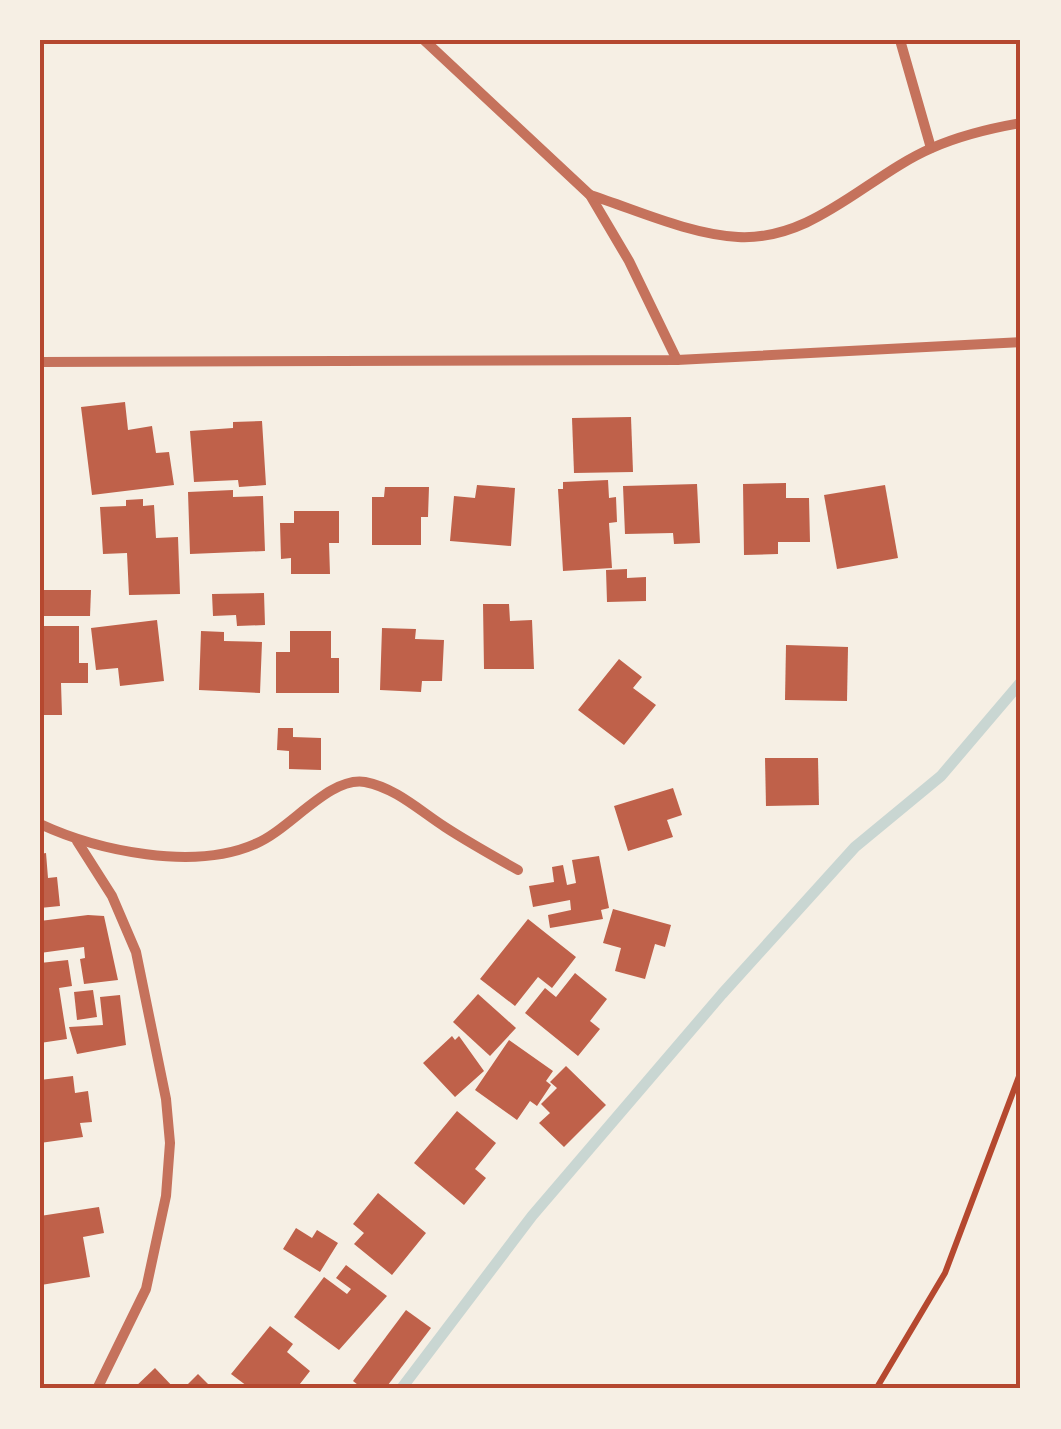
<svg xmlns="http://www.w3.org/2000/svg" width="1061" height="1429" font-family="'Golos Text',sans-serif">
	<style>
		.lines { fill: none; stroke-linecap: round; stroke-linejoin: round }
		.stream { stroke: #c9d6d2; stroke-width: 11 }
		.building { fill: #bf614a }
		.path { stroke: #b5482f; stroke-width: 6 }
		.minor { stroke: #c5725c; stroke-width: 10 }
		.neatline { fill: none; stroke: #b5482f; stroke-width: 4 }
	</style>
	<rect width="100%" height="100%" fill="#f6efe4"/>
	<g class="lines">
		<path class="stream" d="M401,1389L532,1216L722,994L855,847L941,776L1021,682"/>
	</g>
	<g class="building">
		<path d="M125,402L128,430L152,426L156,453L169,452L174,485L92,495L81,407Z"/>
		<path d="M631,417L633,472L574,473L572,418Z"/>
		<path d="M262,421L266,485L239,487L238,480L194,482L190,431L233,428V422Z"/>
		<path d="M608,480L609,498L616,497L617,522L609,523L612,568L563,571L558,489H563V482Z"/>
		<path d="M786,483V498H809L810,542H778V554L744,555L743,484Z"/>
		<path d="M697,484L700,543L674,544L673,533L625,534L623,486Z"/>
		<path d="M477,485L515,488L511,546L450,541L454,496L475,498Z"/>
		<path d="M885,485L898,558L837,569L824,495Z"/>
		<path d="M385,487H429L428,517H421V545H372V497H384Z"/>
		<path d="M233,490V497L263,496L265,551L190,554L188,492Z"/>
		<path d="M143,499V506L154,505L156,538L178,537L180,594L129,595L127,553L103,554L100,507L126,506V500Z"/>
		<path d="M294,511H339V543H329L330,574H291V558L281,559L280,523H294Z"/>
		<path d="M627,569V578L646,577V601L607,602L606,570Z"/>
		<path d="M40,590H91L90,616H40Z"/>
		<path d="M264,593L265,625L237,626L236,615L213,616L212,594Z"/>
		<path d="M483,604H509L510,621L532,620L534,669H484Z"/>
		<path d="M157,620L164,681L120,686L118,668L96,670L91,628Z"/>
		<path d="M40,626H79V663H88V683H61L62,715H40Z"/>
		<path d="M382,628L416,629L415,639L444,640L442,681H422L421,692L380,690Z"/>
		<path d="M201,631L224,632V641L262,642L260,693L199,690Z"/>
		<path d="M290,631H331V658H339V693H276V652H290Z"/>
		<path d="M786,645L848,647L847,701L785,700Z"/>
		<path d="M619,659L642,677L633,688L656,705L624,745L578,710Z"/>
		<path d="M278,728H293V737L321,738V770L289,769V751L277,750Z"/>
		<path d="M765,758H818L819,805L766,806Z"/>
		<path d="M673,788L682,815L667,820L673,837L628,851L614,806Z"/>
		<path d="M46,853L48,878L57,877L60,906L40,908V854Z"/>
		<path d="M599,856L609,908L601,910L603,919L550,928L548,915L571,910L570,900L533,907L529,886L554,882L552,867L563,865L567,885L576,883L572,860Z"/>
		<path d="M613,909L671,925L665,947L655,944L645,979L615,971L621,948L603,943Z"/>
		<path d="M88,915L104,916L118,980L84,984L80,959L85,958L84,947L40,953V921Z"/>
		<path d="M528,919L576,957L552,988L538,977L515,1006L480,979Z"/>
		<path d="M68,960L72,986L59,988L67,1039L40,1043V963Z"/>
		<path d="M575,973L607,999L590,1021L600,1029L578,1056L525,1013L545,988L556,997Z"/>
		<path d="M93,990L97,1017L77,1020L74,992Z"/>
		<path d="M478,994L516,1028L490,1056L453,1022Z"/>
		<path d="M120,995L126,1045L77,1054L69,1027L103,1025L100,997Z"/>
		<path d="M452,1036L455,1040L459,1036L484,1071L455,1097L423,1063Z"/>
		<path d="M509,1040L553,1071L546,1081L551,1085L537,1106L530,1101L517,1120L475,1090Z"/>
		<path d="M566,1066L606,1105L564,1147L539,1123L550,1113L541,1104L557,1088L550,1082Z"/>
		<path d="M73,1076L75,1093L88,1091L92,1122L80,1123L83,1137L40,1143V1080Z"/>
		<path d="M457,1111L496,1143L475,1169L486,1178L464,1205L414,1163Z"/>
		<path d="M378,1193L426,1233L392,1275L354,1244L364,1233L353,1224Z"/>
		<path d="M99,1207L104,1233L83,1237L90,1277L41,1285L40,1216Z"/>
		<path d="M296,1228L312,1238L317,1230L338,1243L320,1272L283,1249Z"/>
		<path d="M346,1265L387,1296L339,1350L294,1317L324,1277L347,1294L351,1289L336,1278Z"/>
		<path d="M406,1310L431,1328L385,1389H363L353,1381Z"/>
		<path d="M270,1326L293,1344L287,1352L310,1371L296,1389H251L231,1374Z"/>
		<path d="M155,1368L175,1389H133Z"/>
		<path d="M198,1374L213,1389H183Z"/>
	</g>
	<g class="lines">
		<path class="path" d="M876,1389L945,1273L1021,1071"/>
		<g class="minor">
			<path d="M424,40L590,195L629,261L677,360"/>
			<path d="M900,40L931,148"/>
			<path d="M590,195C637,210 688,234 738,237C814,241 867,176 932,148C959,136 992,128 1021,123"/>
			<path d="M40,362L677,360L1021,342"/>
			<path d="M40,824C98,851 194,871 255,844C290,830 329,776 365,782C396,788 420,811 445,827C468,842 493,856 518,870"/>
			<path d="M77,841L112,896L136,952L166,1099L170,1143L166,1196L146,1289L97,1389"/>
		</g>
	</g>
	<rect width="1061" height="1429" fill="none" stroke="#f6efe4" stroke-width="85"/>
	<rect x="42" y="42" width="976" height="1344" class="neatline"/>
</svg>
